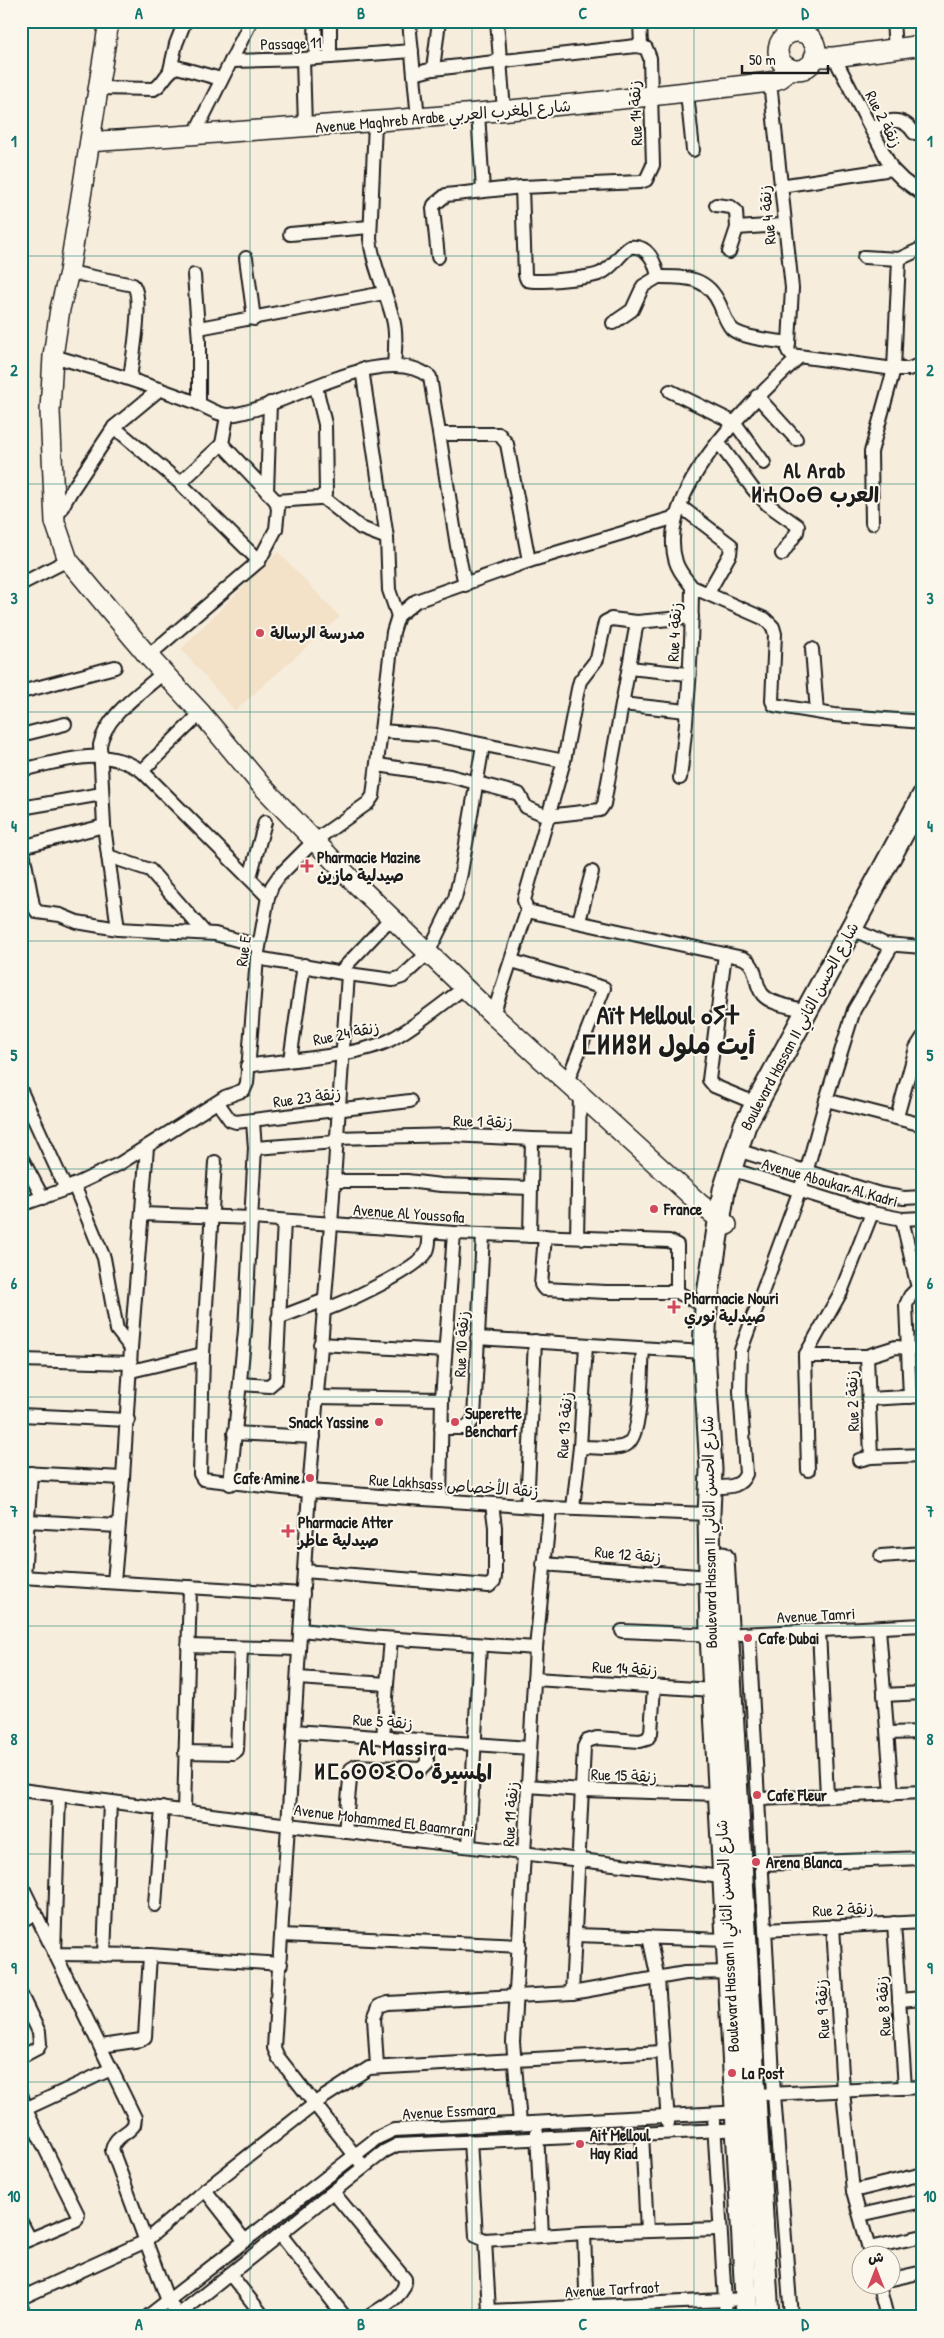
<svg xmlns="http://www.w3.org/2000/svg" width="944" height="2338" font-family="'Patrick Hand','Playpen Sans Arabic','Noto Sans Tifinagh',sans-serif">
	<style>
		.built { fill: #f3e1c8 }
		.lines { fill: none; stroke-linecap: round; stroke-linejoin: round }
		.street-casing { stroke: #1c1c1c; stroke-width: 16 }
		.secondary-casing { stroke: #1c1c1c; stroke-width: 22 }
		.primary-casing { stroke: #1c1c1c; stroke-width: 25 }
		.street { stroke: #fbf7ec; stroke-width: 12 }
		.secondary { stroke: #fbf7ec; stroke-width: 19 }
		.primary { stroke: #fbf7ec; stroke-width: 21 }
		.grid { fill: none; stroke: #0f766e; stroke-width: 1; stroke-opacity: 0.55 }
		.poi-dot { fill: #d1495b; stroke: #fbf7ec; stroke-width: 2 }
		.labels { text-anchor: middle; stroke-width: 4; stroke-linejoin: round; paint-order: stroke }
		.street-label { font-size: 16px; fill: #1c1c1c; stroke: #fbf7ec }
		.poi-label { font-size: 16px; font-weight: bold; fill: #1c1c1c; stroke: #fbf7ec; text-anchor: start }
		.district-label { font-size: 21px; font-weight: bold; letter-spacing: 1px; fill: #1c1c1c; stroke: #fbf7ec }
		.town-label { font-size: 26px; font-weight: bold; fill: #1c1c1c; stroke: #fbf7ec }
		.neatline { fill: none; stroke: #0f766e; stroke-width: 2 }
		.grid-label { font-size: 16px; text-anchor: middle; font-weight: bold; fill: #0f766e }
	</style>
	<rect width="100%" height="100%" fill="#f7eddc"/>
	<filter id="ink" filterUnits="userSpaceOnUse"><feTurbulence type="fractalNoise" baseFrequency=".02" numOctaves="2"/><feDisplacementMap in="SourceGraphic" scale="10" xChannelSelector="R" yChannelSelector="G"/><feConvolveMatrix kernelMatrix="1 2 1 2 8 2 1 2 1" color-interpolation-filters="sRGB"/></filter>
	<g filter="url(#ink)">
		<path class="built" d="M278,552L340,617L235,711L181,649Z"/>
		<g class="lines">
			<defs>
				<g id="street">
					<path d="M315,21L316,58"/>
					<path d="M330,21V57"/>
					<path d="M409,21L418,119"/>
					<path d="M497,21L504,111"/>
					<path d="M640,21L641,46"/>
					<path d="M792,21L797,32"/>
					<path d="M893,21L895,49"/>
					<path d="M834,57L892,169L903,180L923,195"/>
					<path d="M303,59L305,127"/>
					<path d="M231,61L303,59L412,51"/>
					<path d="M433,69L439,21"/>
					<path d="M170,70L176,44L185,21"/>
					<path d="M414,74L433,69L636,46L646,48L650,58L653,165L646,180L640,182L522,187L446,195L434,205L433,209L438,257"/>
					<path d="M770,82L792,288L789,343"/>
					<path d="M98,88L154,89C164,84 165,72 177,67L221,79"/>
					<path d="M687,93L693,150"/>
					<path d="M478,113L483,190"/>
					<path d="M375,123L370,239C373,267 386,291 393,319C397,334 395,351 394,366"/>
					<path d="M872,131C884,118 904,116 914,133"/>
					<path d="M194,135L251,21"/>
					<path d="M780,186L892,169"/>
					<path d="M522,187L525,275L527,280C537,283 592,278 601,273C613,268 619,254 630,247C648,245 655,261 658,277L643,286L632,310L613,323"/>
					<path d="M716,205L731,207L736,211L737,228L729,252"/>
					<path d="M737,228L783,225"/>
					<path d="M290,234L369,227"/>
					<path d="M864,257L899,259L923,248"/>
					<path d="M246,258L254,319"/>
					<path d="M69,272L133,285C144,297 132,360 130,379"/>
					<path d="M194,275L199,341V404"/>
					<path d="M658,277C686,277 707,276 720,305C723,312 726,323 732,329C741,338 775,341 789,343L788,351L791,355L894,369H909L923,363"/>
					<path d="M199,328L384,293"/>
					<path d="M53,356C102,370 150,385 197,403C206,407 220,416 229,415C283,410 383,339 430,377L457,546L465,585"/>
					<path d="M362,369L387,538L389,590L398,616"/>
					<path d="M670,391L735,423L764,463"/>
					<path d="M757,396L796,439"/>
					<path d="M114,427L180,483L259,561"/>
					<path d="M440,434H499L507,444L529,561"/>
					<path d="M718,442L753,489L767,504L798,526L797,532L782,554"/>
					<path d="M180,483L222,444"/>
					<path d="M267,492L270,403"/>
					<path d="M322,497L361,528L387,538"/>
					<path d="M276,501L319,498L326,493L325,424L316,387"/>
					<path d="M680,506L731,545L730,554L708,593"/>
					<path d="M56,518L70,493L114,427L160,389"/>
					<path d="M872,523L871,452L894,369L899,259"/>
					<path d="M21,584L68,560"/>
					<path d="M692,587L765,619L773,627L775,634L772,701L774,705L834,715L923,722"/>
					<path d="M812,649L817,712"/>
					<path d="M148,656L259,561L276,529L278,509L276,501L222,444L227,416"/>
					<path d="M629,668L688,674"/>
					<path d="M21,692L115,667"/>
					<path d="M622,704L686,711"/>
					<path d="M381,731L436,735L564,761"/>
					<path d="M21,735L65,724"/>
					<path d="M378,765L450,776L519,794L526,807L547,816L600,810L604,804L637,622"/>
					<path d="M21,770C63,761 103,745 142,771L268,897"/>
					<path d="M142,771L201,713"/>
					<path d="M680,778C688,716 692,649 692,587C686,579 679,572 676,562C654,492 754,400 799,357"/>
					<path d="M21,808L102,794"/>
					<path d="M21,841L33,905L37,912L60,915L77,922L118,929L215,934L259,946"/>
					<path d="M21,847L104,826"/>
					<path d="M108,856L150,870L205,933"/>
					<path d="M250,877L265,822"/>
					<path d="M527,911L743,958C759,965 753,984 763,995C772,1005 794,1007 807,1011"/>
					<path d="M579,921L592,872"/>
					<path d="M850,928L885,944L923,947"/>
					<path d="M118,929L104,826L100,745C106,715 141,693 163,673"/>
					<path d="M725,954L709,1080L714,1086L755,1103"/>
					<path d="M257,958L348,974L393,980L402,977L428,953L455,898L461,873L483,745"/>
					<path d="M512,961L604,988L567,1082"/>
					<path d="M340,972L391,918"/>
					<path d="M348,974L331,1225L309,1491L274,2048L278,2057L364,2167"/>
					<path d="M493,1015L527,911L524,900L564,761L578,689L580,681L597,659L605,622L611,619L637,622L692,617"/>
					<path d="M290,1060L304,965"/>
					<path d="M247,1066C286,1060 356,1057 390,1040C416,1026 441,1005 465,987"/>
					<path d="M21,1091L66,1189"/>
					<path d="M826,1100L923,1125"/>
					<path d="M218,1103L230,1120L236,1122L410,1101"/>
					<path d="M897,1117L916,1048L923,1037"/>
					<path d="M336,1138L452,1135L532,1139L530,1236"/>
					<path d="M532,1139L579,1140"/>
					<path d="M255,1148L336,1142"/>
					<path d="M737,1150L880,1194L904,1198L923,1197"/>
					<path d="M21,1157L43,1198"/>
					<path d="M215,1162L203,1354L200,1474L203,1479L309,1491L550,1508L709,1514"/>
					<path d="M730,1169L872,1213L902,1219L923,1218"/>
					<path d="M333,1181H407L441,1185L531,1188"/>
					<path d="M74,1185L104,1258L117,1330L131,1348L123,1478L114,1582"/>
					<path d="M21,1205L66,1189L119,1164L225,1097L244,1090L247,1083L257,958L268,897L272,886L279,876L314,841L368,803L373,796L393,632L398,616L416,601L529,561L676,517"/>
					<path d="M142,1214L252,1218L454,1233L669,1241L677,1245V1292"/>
					<path d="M902,1219L918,1288L910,1296L906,1305L910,1397"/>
					<path d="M545,1236L541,1285L544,1289L606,1292H677L706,1307"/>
					<path d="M577,1237L580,1093"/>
					<path d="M324,1310C344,1303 419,1269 427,1251C430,1245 429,1237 429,1232"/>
					<path d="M278,1318L325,1300"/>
					<path d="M477,1338L704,1352"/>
					<path d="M320,1344L445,1351"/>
					<path d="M131,1348L147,1147"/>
					<path d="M805,1356L808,1470"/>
					<path d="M867,1356H805L841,1292L872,1213"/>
					<path d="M21,1360L131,1363"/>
					<path d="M131,1371L203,1354"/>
					<path d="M240,1384L269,1386L276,1380L284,1221"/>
					<path d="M316,1397L442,1399"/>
					<path d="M868,1399L923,1396"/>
					<path d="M21,1415L128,1420"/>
					<path d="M441,1428H466L474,1419L483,1234"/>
					<path d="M234,1433L314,1437"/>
					<path d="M580,1447C591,1447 618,1450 626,1445C643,1437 641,1368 643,1349"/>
					<path d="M871,1457L867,1356L896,1347L908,1348"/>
					<path d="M859,1460L871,1457L923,1455"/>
					<path d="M21,1473L123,1478"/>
					<path d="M230,1484L245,1330L255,1148L253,1122"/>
					<path d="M718,1487C731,1487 741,1486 746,1474L740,1391L741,1350L806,1173L826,1100L854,1010L892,946"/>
					<path d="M440,1499L442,1399L454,1233"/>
					<path d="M527,1506L535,1341"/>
					<path d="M573,1508L580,1447L586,1345"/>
					<path d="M28,1521L118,1526"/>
					<path d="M881,1556L923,1553"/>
					<path d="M543,1564L710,1577"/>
					<path d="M304,1571L489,1586L494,1581L495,1576V1527L492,1504"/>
					<path d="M21,1577L303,1594"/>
					<path d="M24,1577L31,1473"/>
					<path d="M879,1628L892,1794"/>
					<path d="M301,1630L367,1637L536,1648"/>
					<path d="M622,1631L715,1635"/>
					<path d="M819,1631L827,1796"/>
					<path d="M740,1634L923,1625"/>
					<path d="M749,1634L774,2094L791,2317"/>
					<path d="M188,1646L299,1649"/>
					<path d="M298,1678L387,1684L391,1639"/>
					<path d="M534,1679L713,1690"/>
					<path d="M884,1695L923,1693"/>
					<path d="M294,1731L529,1748"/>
					<path d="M888,1733L923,1732"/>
					<path d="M383,1738L387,1684"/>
					<path d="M185,1752L233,1753L237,1750L241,1648"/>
					<path d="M528,1786L582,1790L720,1794"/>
					<path d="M21,1790L289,1825L730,1878"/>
					<path d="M59,1795L54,1954L150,1955L281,1964"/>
					<path d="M759,1799L923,1792"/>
					<path d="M184,1811L190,1587"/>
					<path d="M345,1832L351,1769L356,1766L421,1769L427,1763V1741"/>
					<path d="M469,1846L480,1645"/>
					<path d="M762,1864L923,1858"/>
					<path d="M21,1884L135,2118L134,2125C126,2136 116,2134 112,2150L168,2301L173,2307"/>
					<path d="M155,1905L162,1808"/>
					<path d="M21,1921L36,1913"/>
					<path d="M894,1923L905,2088"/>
					<path d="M833,1926L843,2091L853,2191"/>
					<path d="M765,1930L923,1922"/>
					<path d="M282,1935L519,1946"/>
					<path d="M575,1935L727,1940"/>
					<path d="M649,1937L658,1979L668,2123"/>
					<path d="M104,1955L110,1802"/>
					<path d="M572,1993L584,1747L587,1741L597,1738L640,1741L647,1739L651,1733L654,1686"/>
					<path d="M21,1995L39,2032L40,2044L38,2048L21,2057"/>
					<path d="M899,2000L923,1998"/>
					<path d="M101,2046L141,2040L145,2037L150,1955"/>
					<path d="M377,2066L374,2018L379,2006L388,2003L572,1993L685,1973L729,1972"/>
					<path d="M21,2094L26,2110L78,2215L76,2220L21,2243"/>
					<path d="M768,2094L923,2087"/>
					<path d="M21,2111L111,2069"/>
					<path d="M520,2123L513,2042L536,1648L550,1508"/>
					<path d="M714,2123L726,2317"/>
					<path d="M537,2132L542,2236"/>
					<path d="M642,2134L647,2231"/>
					<path d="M470,2141L476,2236L485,2240L489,2311"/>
					<path d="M205,2190L245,2241"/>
					<path d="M333,2192L405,2279C407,2296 380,2308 368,2317"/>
					<path d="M860,2215L923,2201"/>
					<path d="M21,2222L30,2239"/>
					<path d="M584,2233L587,2317"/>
					<path d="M280,2234L345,2317"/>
					<path d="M485,2240L584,2233L719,2229"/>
					<path d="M869,2248L923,2236"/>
					<path d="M871,2256L853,2191L923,2174"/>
					<path d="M230,2274L264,2317"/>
					<path d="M892,2279L923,2272"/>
					<path d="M879,2286L887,2317"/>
					<path d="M21,2298L144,2242L205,2190L321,2099L369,2068L663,2052"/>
					<path d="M21,2307L26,2317"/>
					<path d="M147,2317L377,2138L394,2130L742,2112"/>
					<path d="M176,2317L364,2167L385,2151L397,2145L744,2129"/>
					<path d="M482,2317L489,2311L746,2299"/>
				</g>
				<g id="secondary">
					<path d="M109,21L69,272L60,309L53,356L50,411L55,522L68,560L148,656L201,713L261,785L352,880L493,1015L700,1204L727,1225"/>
					<circle cx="797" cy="51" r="19"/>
					<path d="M814,57H834L923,45"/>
					<path d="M90,142C317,126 544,111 770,82L781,78L789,68"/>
				</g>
				<g id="primary">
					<path d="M723,1558L768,2317"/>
					<path d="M747,2317L711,1635L709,1514L711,1470L704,1352L706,1307L724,1190L745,1125L923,796"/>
				</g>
			</defs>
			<use href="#street" class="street-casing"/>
			<use href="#secondary" class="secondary-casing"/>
			<use href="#primary" class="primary-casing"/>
			<use href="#street" class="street"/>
			<use href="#secondary" class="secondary"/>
			<use href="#primary" class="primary"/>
		</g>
	</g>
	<path class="grid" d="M250,21V2317M472,21V2317M694,21V2317M21,256H923M21,484H923M21,712H923M21,941H923M21,1169H923M21,1397H923M21,1626H923M21,1854H923M21,2082H923"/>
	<g class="poi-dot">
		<circle cx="260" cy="633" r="5"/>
		<path d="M304.5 858.5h5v5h5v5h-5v5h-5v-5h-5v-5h5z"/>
		<circle cx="654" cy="1209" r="5"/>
		<path d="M671.5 1299.5h5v5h5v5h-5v5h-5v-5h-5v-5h5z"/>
		<circle cx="379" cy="1422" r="5"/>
		<circle cx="455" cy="1422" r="5"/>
		<circle cx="310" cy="1478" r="5"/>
		<path d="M285.5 1523.5h5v5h5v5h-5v5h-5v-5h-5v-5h5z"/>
		<circle cx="748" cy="1638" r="5"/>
		<circle cx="757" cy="1795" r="5"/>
		<circle cx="756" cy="1862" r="5"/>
		<circle cx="732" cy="2073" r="5"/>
		<circle cx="580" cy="2144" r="5"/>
	</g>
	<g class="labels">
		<g class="street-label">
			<text transform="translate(291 43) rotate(-2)" y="6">Passage 11</text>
			<text transform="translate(635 113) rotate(-92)" y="6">Rue 14 زنقة</text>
			<text transform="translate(443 116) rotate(-5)" y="6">Avenue Maghreb Arabe شارع المغرب العربي</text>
			<text transform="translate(884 119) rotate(63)" y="6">Rue 2 زنقة</text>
			<text transform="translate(767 215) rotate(-96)" y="6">Rue 4 زنقة</text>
			<text transform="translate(674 632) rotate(-87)" y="6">Rue 4 زنقة</text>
			<text transform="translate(243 951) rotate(-82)" y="6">Rue E</text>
			<text transform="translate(799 1026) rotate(-62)" y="6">Boulevard Hassan II شارع الحسن الثاني</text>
			<text transform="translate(346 1033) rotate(-12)" y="6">Rue 24 زنقة</text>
			<text transform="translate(307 1097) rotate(-8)" y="6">Rue 23 زنقة</text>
			<text transform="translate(483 1121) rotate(2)" y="6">Rue 1 زنقة</text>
			<text transform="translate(830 1182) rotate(16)" y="6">Avenue Aboukar Al Kadri</text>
			<text transform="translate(409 1213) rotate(4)" y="6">Avenue Al Youssofia</text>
			<text transform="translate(461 1344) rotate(-87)" y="6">Rue 10 زنقة</text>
			<text transform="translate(852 1401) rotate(-92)" y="6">Rue 2 زنقة</text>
			<text transform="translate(564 1425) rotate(-86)" y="6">Rue 13 زنقة</text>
			<text transform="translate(454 1485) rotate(4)" y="6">Rue Lakhsass زنقة الأخصاص</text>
			<text transform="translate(709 1532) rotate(-91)" y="6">Boulevard Hassan II شارع الحسن الثاني</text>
			<text transform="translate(628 1554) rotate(5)" y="6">Rue 12 زنقة</text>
			<text transform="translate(816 1615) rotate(-3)" y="6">Avenue Tamri</text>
			<text transform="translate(625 1668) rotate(3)" y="6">Rue 14 زنقة</text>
			<text transform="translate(383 1721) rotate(4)" y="6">Rue 5 زنقة</text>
			<text transform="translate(624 1775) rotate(2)" y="6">Rue 15 زنقة</text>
			<text transform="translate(510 1814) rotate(-86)" y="6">Rue 11 زنقة</text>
			<text transform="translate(384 1820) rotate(7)" y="6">Avenue Mohammed El Baamrani</text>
			<text transform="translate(843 1909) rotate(-3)" y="6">Rue 2 زنقة</text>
			<text transform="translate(727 1936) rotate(-93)" y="6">Boulevard Hassan II شارع الحسن الثاني</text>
			<text transform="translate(883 2006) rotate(-94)" y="6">Rue 8 زنقة</text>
			<text transform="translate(822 2009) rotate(-93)" y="6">Rue 9 زنقة</text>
			<text transform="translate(449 2111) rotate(-3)" y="6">Avenue Essmara</text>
			<text transform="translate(612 2289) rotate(-3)" y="6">Avenue Tarfraot</text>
		</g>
		<g class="poi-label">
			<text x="270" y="639">مدرسة الرسالة</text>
			<text x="317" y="863">Pharmacie Mazine<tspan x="317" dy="18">صيدلية مازين</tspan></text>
			<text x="664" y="1215">France</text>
			<text x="684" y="1304">Pharmacie Nouri<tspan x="684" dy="18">صيدلية نوري</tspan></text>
			<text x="465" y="1419">Superette<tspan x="465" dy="18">Bencharf</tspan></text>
			<text x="369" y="1428" text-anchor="end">Snack Yassine</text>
			<text x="300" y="1484" text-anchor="end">Cafe Amine</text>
			<text x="298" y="1528">Pharmacie Atter<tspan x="298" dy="18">صيدلية عاطر</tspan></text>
			<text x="758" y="1644">Cafe Dubai</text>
			<text x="767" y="1801">Cafe Fleur</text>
			<text x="766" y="1868">Arena Blanca</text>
			<text x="742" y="2079">La Post</text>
			<text x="590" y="2141">Ait Melloul<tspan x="590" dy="18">Hay Riad</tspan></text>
		</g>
		<g class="district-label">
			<text x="815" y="478">Al Arab<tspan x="815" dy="24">ⵍⵄⵔⴰⴱ العرب</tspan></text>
			<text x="403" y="1755">Al Massira<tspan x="403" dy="24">ⵍⵎⴰⵙⵙⵉⵔⴰ المسيرة</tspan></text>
		</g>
		<g class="town-label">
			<text x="668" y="1024">Aït Melloul ⴰⵢⵜ<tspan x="668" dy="30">ⵎⵍⵍⵓⵍ أيت ملول</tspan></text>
		</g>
	</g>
	<rect width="944" height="2338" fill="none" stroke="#fbf7ec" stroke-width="55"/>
	<g transform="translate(876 2270)"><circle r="24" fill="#fbf7ec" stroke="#a29f99"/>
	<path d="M0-4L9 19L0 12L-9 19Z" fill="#d1495b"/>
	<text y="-8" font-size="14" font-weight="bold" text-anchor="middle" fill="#1c1c1c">ش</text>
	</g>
	<path d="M742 65v8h86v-8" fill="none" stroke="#1c1c1c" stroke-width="2.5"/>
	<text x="749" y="65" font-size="15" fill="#1c1c1c" stroke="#fbf7ec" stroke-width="4" paint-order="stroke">50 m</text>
	<rect x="28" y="28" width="888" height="2282" class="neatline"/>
	<g class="grid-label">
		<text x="139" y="19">A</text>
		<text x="361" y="19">B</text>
		<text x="583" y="19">C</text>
		<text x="805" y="19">D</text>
		<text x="14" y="147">1</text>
		<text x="930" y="147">1</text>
		<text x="14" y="376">2</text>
		<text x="930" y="376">2</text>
		<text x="14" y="604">3</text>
		<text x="930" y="604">3</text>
		<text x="14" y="832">4</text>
		<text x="930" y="832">4</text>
		<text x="14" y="1061">5</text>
		<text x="930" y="1061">5</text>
		<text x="14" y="1289">6</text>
		<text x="930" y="1289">6</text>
		<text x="14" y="1517">7</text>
		<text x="930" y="1517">7</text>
		<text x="14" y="1745">8</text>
		<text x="930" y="1745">8</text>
		<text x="14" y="1974">9</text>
		<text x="930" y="1974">9</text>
		<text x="14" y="2202">10</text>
		<text x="930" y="2202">10</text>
		<text x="139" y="2330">A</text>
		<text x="361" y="2330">B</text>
		<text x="583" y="2330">C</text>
		<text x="805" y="2330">D</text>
	</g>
</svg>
